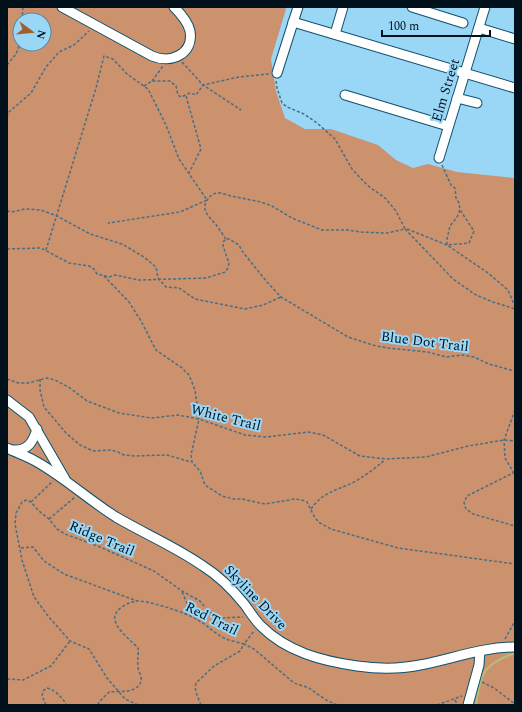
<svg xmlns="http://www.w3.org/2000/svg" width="522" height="712" font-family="Spectral,serif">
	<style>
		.forest { fill: #cc916d; fill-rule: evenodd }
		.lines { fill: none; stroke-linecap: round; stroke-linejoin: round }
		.stream { stroke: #b7bc7a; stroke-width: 2 }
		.minor-casing { stroke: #0f506c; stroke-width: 11 }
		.path { stroke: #496f84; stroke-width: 1.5; stroke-dasharray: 3 2; stroke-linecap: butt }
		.minor { stroke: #fff; stroke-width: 9 }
		.labels { text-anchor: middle; stroke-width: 4; stroke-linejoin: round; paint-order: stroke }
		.street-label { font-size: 14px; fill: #00111c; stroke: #9ad7f7 }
	</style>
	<rect width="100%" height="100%" fill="#9ad7f7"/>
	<path class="forest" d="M7,7H284L286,9L271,59L276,91L285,118L305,129H331L378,145L396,160L413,168L428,164L457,172L515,178V705H7ZM20,20H44V44H20Z"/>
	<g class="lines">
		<path class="stream" d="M476,705C481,672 483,665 515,653"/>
		<defs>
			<g id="minor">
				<path d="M62,7L152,56C171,64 194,54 190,31C188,22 180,13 174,7"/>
				<path d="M412,7L463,23"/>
				<path d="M293,22L515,88"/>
				<path d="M479,28L515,39"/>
				<path d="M335,34L343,7"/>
				<path d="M277,73L298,7"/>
				<path d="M345,95L448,126"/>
				<path d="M457,98L477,103"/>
				<path d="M439,158L485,7"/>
				<path d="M7,400L29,417L65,479"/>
				<path d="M7,448C17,453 27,456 37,462C65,478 89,500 116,517C145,534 176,547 203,566C219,576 233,590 245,605C250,612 255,620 261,626C287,652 322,661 357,666C378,669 400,669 420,665C452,659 482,647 515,647"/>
				<path d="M13,450C28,451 33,442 37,429"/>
				<path d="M468,705L479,665L480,651"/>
			</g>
		</defs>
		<use href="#minor" class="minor-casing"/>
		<g class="path">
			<path d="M22,20L23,7"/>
			<path d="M182,62L203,85L239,77L269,74"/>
			<path d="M7,65L16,54L20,44"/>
			<path d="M152,81L163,66"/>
			<path d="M144,86L152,81H170L176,86L178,95L181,97L190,93L196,95L203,85L241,110"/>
			<path d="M186,96L201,149L189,173"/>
			<path d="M7,117L9,112L31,93L46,67L59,52L74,45L89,31"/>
			<path d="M442,165L451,185L455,188L456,198L459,203L460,210L457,217L450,226L447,239V245L488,273L508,290L515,307"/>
			<path d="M7,211L12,212L25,209L41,210L57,216L90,234L122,244L144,257L156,267L158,278L166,287L179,288L195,299L245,309L263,305L281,297"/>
			<path d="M405,229L453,279L476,295L493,302L515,309"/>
			<path d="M407,229L447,245L469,243L474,231L460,210"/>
			<path d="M226,239C223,235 220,230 217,226C211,218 199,210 208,199C211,194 215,193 221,193L231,196L261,202L272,206L292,218L322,230H348L360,232L387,233L405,229L396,211L385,198L367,185L352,169L335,139L317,123L304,114L287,107L282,103L277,88L276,80"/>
			<path d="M7,249L41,248L69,263L89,266L94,269L97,274L109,277L115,275L139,280L206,278L225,272L228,268L229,263L223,246V242L226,239H229L239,245L242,251L267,282L281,297L348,337L376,346L388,348L428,352L446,357L462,355L474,357L489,364L507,369L515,371"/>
			<path d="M46,250L96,88L104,56L113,59L127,74L148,89L166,125L179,159L207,200L180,212L108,223"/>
			<path d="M104,276L129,302L141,321L156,350L182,368L189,375L195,390L199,419L191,455L192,462L200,471L205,485L222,496L234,499H242L265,504L295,499L302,500L307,502L315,518L320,523L331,529L398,548L515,564"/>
			<path d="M7,379L18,383H28L47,378L55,380L70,388L87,401L119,413L152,418L178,415L199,419L245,435L266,437L309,432L323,435L360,456L386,459L426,457L468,446L504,440L515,441"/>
			<path d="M40,379V390L44,407L66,433L80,445L93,451L111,450L118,452L124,455L134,456L167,455L191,462"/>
			<path d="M515,410L504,440L505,458L515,475"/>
			<path d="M515,472L467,496L464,503L466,509L473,514L515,526"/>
			<path d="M31,502L53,481"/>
			<path d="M311,509C323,492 335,491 352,483C364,477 375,468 385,460"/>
			<path d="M49,519L75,497"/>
			<path d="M21,548L33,547L44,561L64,574L137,601"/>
			<path d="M182,592L187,603L186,615"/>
			<path d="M505,639L515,621"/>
			<path d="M7,679L23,680L51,666L70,641"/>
			<path d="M482,682L494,688L515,704"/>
			<path d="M455,700L458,705"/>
			<path d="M46,705L42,696L43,691L47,688C56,690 61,697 67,705"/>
			<path d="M98,705L99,702L109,692C121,691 143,694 141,676C140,673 138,670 138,667C137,660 139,654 138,648C129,638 102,620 122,607C126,604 131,602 136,601C148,600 187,613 198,620C208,626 215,634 226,639C231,641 238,642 244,644L254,631"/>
			<path d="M138,705L125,699L107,678L89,649L70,641L48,616L34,597L22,560L15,524L16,513L22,502L26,500L31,502L39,511L49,519L57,529L65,534L100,547L154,571L182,591L200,601L207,610L215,616L222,618L243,617"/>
			<path d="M201,705C198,698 194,690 196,683L214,666L240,651L244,644L254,649L294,683L309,688L326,700L337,705"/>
			<path d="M437,705L462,696"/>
		</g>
		<use href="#minor" class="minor"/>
	</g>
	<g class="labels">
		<g class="street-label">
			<text transform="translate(445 90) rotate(-73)" y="5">Elm Street</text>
			<text transform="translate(425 341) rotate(7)" y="5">Blue Dot Trail</text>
			<text transform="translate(226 417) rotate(14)" y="5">White Trail</text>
			<text transform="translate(102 538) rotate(23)" y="5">Ridge Trail</text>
			<text transform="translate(256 597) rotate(46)" y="5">Skyline Drive</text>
			<text transform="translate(212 618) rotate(27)" y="5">Red Trail</text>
		</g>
	</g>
	<rect width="522" height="712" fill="none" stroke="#00111c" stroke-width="16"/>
	<g transform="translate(32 32) rotate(106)"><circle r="19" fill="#9ad7f7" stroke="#5c889f"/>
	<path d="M0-3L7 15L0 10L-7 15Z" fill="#a35e30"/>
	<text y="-6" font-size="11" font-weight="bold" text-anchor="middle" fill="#00111c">N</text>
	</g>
	<path d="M382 30v6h108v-6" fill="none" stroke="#00111c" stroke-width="2"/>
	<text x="388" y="30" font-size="12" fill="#00111c" stroke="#9ad7f7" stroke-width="3" paint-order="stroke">100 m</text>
</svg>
